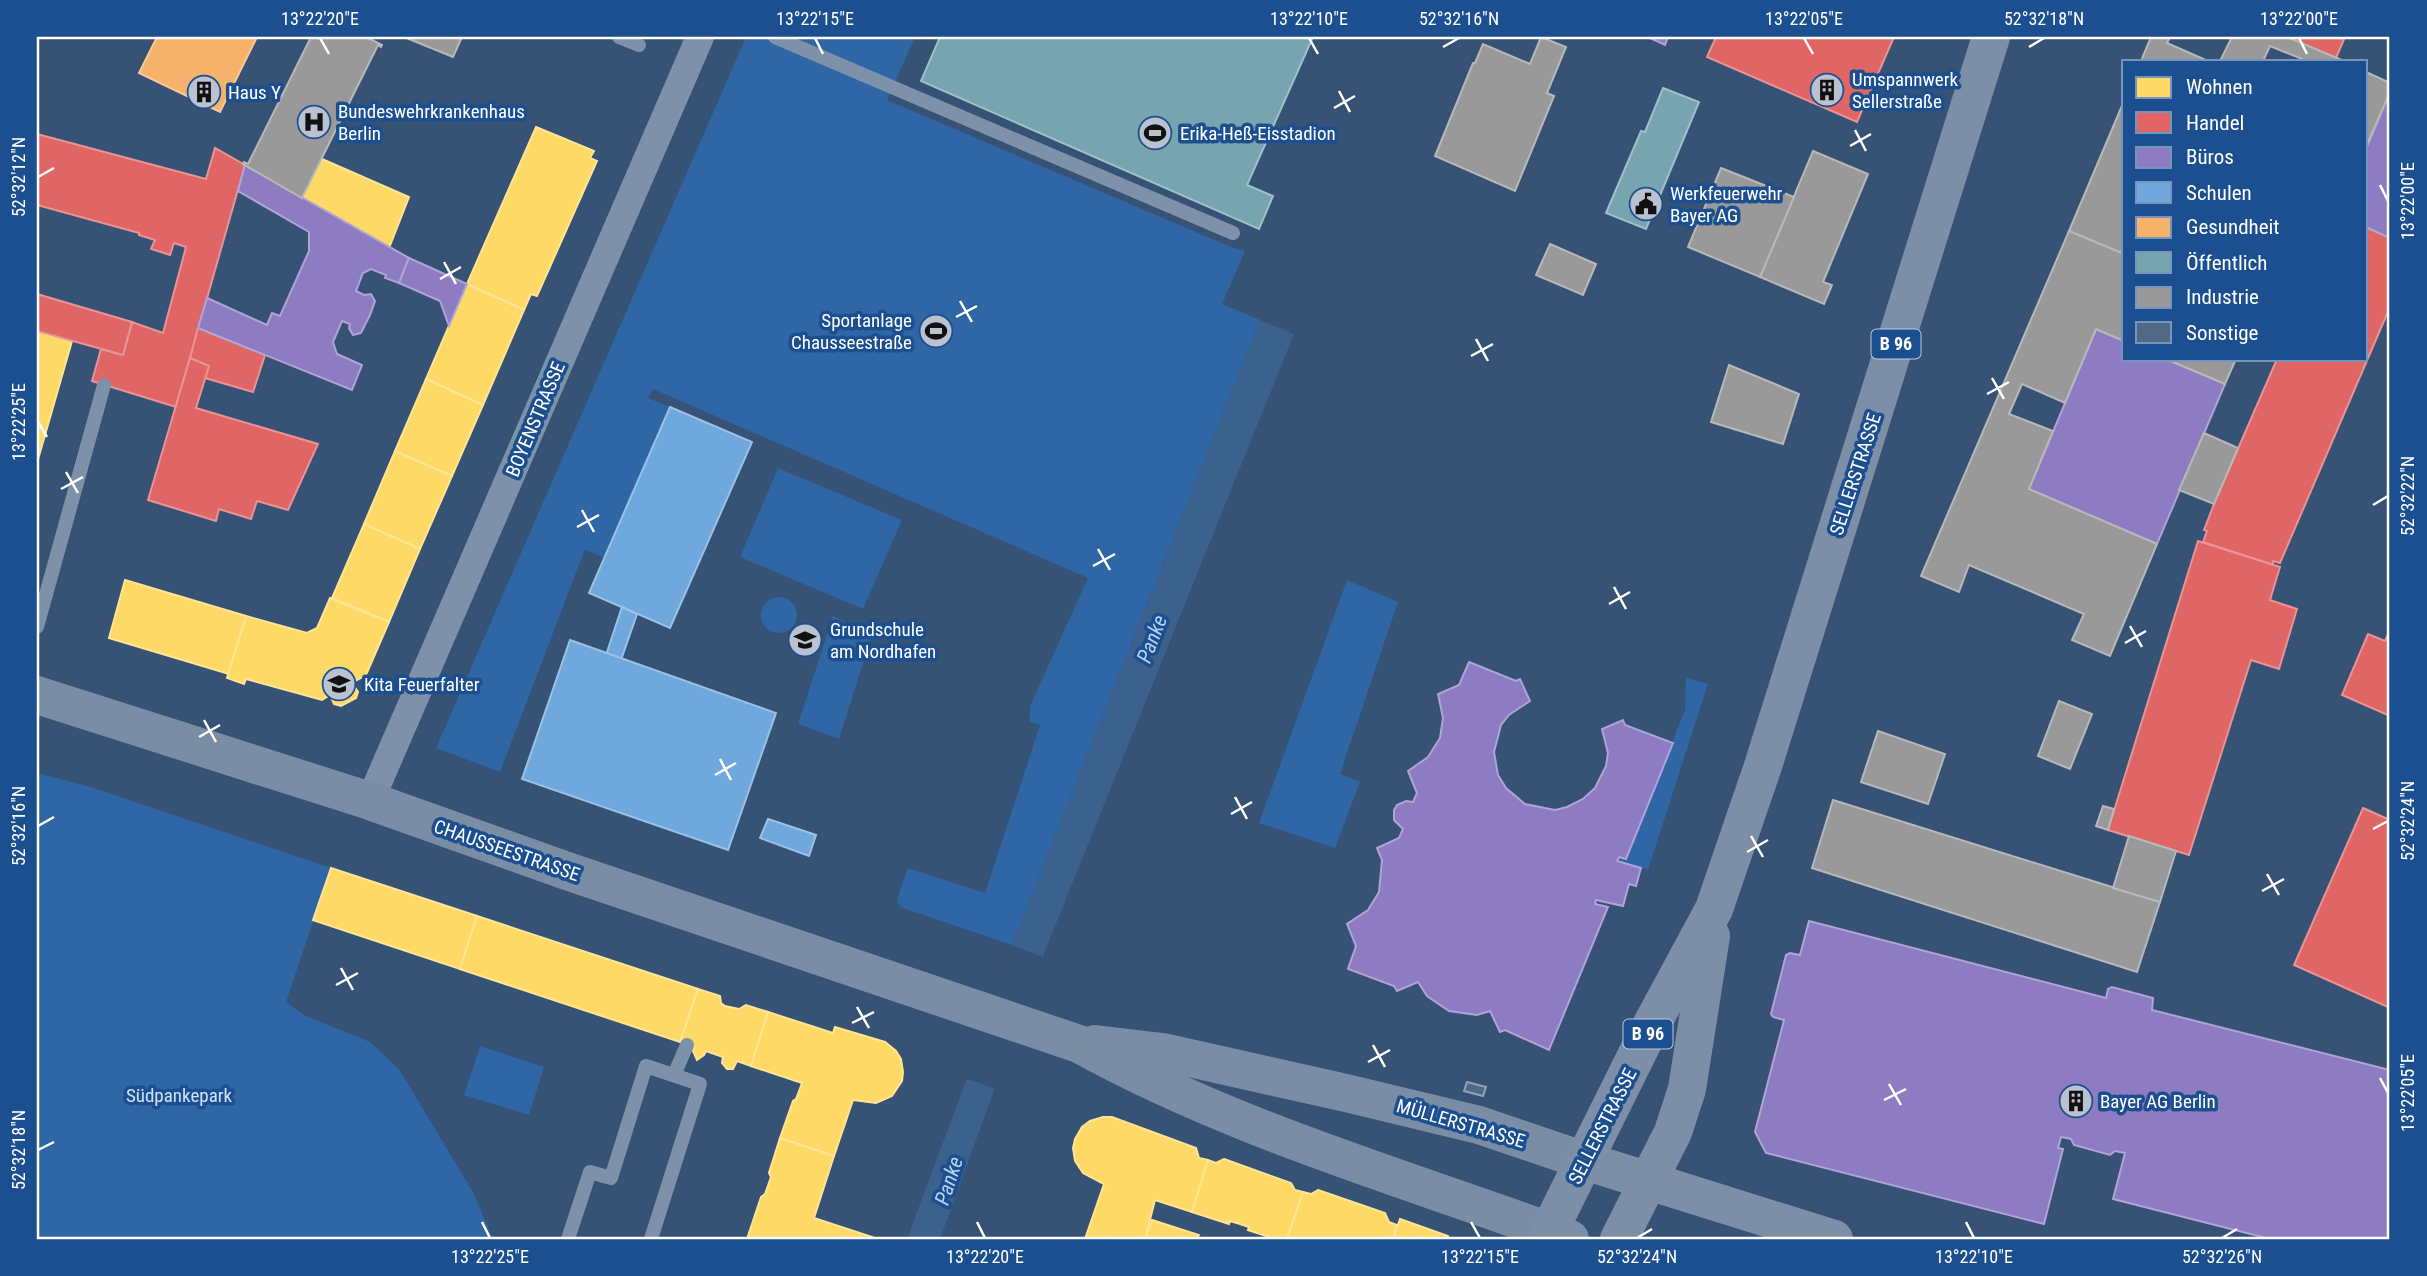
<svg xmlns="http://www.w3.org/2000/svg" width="2427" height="1276" font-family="'Roboto Condensed',sans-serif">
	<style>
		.green { fill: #2f66a5 }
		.water { fill: #3b618d }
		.pier { fill: #365274 }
		.homes { fill: #ffd966; stroke: #ffe494; stroke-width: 2 }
		.shops { fill: #e06666; stroke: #e99494; stroke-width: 2 }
		.offices { fill: #8e7cc3; stroke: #b0a3d5; stroke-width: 2 }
		.schools { fill: #6fa8dc; stroke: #9ac2e6; stroke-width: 2 }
		.health { fill: #f6b26b; stroke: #f9c997; stroke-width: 2 }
		.public { fill: #76a5af; stroke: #9fc0c7; stroke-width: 2 }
		.industry { fill: #999; stroke: #b8b8b8; stroke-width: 2 }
		.building { fill: #526984; stroke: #92a2b6; stroke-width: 2 }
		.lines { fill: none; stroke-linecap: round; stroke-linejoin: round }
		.service { stroke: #7d92a8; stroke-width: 14 }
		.minor { stroke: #7d92a8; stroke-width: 28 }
		.secondary { stroke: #798da4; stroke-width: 38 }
		.primary { stroke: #7d8ea7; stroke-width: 38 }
		.ticks { fill: none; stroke: #fff; stroke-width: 2.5 }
		.labels { text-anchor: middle; stroke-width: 7; stroke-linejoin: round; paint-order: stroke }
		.shield { fill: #1b4f8f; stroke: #bbcadd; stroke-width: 2 }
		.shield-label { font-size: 18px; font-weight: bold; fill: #fff }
		.poi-label { font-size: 19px; fill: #fff; stroke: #1b4f8f; text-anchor: start }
		.street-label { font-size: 19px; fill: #fff; stroke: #1b4f8f }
		.park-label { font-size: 19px; fill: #cfe3fa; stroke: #1b4f8f }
		.water-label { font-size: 21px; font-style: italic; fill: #b5d3f5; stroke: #1b4f8f }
		.neatline { fill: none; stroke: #fff; stroke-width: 2.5 }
		.ticks-label { font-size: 18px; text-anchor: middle; fill: #fff }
	</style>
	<rect width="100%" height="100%" fill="#365274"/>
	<g class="green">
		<path d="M746,37H915L887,100L1231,247L1245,251L1222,304L1260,320L1012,945L900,907L897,899L908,868L985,893L1040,725L1030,722V706L1088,578L653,389L648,398L670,407L604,558L585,549L500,772L436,748Z"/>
		<path d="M778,468L902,520L863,609L740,557Z"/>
		<path d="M1347,580L1398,602L1340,774L1360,782L1335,848L1259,823Z"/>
		<circle cx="779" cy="615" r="18"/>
		<path d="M833,616L872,635L839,739L798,724Z"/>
		<path d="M1686,678L1708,684L1648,870L1617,861L1619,857L1626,858L1685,710Z"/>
		<path d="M37,773L91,787L331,868L286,1002L304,1015L370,1042L399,1069L474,1194L493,1239H37Z"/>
		<path d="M480,1046L544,1067L529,1115L464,1095Z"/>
	</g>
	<path class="water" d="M1260,320L1294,334L1043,956L940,1239H907L967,1078L1012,945Z"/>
	<path class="pier" d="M1008,944L1046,958L999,1090L963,1077Z"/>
	<g class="homes">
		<path d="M536,127L594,151L590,158L597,161L537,296L531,294L524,310L467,284Z"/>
		<path d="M322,159L409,197L389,248L302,198Z"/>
		<path d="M467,284L524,310L483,405L426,379Z"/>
		<path d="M37,331L72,341L37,463Z"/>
		<path d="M426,379L483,405L452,476L395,451Z"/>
		<path d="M395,451L452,476L420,549L364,524Z"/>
		<path d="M364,524L420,549L389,622L332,598Z"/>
		<path d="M125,580L246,616L229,674L109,638Z"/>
		<path d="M330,598L389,622L366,675L352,683L358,692L356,698L341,706L334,704L330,695L322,700L246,679L244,684L227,678L246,616L307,633L317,628Z"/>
		<path d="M331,868L477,916L460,969L313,920Z"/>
		<path d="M477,916L698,989L680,1042L460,969Z"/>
		<path d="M698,989L720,996L721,1003L725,1006L739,1009L746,1005L768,1012L751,1066L737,1061L733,1069H727L722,1063L723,1057L706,1051L704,1055L697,1060L693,1051L694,1047L680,1042Z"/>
		<path d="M768,1012L833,1033L835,1027L885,1042L896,1051L901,1059L903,1072L902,1081L892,1096L876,1103L853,1100L834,1156L780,1138L793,1101L796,1099L802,1083L751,1066Z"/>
		<path d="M1103,1117H1112L1196,1148L1199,1158L1208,1160L1192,1212L1155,1200L1145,1239H1085L1104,1184L1083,1173L1075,1161L1073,1148L1075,1139L1082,1127L1090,1121Z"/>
		<path d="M780,1138L834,1156L814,1218L878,1239H747L761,1197L765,1194L771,1177L769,1173Z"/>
		<path d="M1224,1159L1291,1183L1295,1190L1303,1192L1287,1239H1275L1248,1230L1249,1227L1240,1224L1230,1221L1229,1224L1192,1212L1208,1160L1216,1163Z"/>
		<path d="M1318,1190L1385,1213L1389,1222L1397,1225L1393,1239H1287L1303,1192L1311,1194Z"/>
		<path d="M1400,1219L1448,1236L1449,1239H1393Z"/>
		<path d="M1152,1220L1199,1235L1197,1239H1145Z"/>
	</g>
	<g class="shops">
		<path d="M1716,37H1894L1857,122L1707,57Z"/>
		<path d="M2287,37H2345L2336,58Z"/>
		<path d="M37,134L206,179L215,148L245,165L176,407L92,381L101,349L123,355L132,322L163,333L186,247L174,243L170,255L151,249L155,240L139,235V233L37,205Z"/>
		<path d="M2366,227L2390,238V307L2280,563L2273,561V565L2203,542L2207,531L2204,530L2214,504L2277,359H2366Z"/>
		<path d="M37,294L132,322L123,355L37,331Z"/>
		<path d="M198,328L265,355L253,392L205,378L209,366L190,358Z"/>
		<path d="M190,358L209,366L196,408L318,444L288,510L257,501L251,519L219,509L216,521L148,500Z"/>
		<path d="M2198,541L2280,567L2270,600L2297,609L2279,669L2251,660L2189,855L2108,830Z"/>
		<path d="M2390,630V716L2342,695L2368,634L2385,641Z"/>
		<path d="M2363,808L2390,820V1008L2294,965Z"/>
	</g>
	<g class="offices">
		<path d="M1648,37H1668L1665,45Z"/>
		<path d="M2390,92V238L2366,227V149Z"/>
		<path d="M245,165L409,258L399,283L385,278L386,275L371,269L363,273L356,291L364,295L371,294L375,301L370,315L361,333L353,335L349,328L350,324L342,321L333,342L337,354L362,365L352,390L198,328L207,298L267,325L272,313L280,316L309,251V232L238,191Z"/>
		<path d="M409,258L467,284L449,326L440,301L399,283Z"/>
		<path d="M2096,329L2124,341V359H2166L2225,384L2157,544L2029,489Z"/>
		<path d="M1469,662L1516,681L1520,679L1530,701L1509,715L1501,725L1494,752L1498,775L1506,788L1525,804L1555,810L1567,807L1583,799L1595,788L1606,766L1608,753L1602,729L1623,720L1625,725L1673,743L1626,859L1619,857L1617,861L1641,868L1636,886L1629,884L1623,906L1596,900L1595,904L1608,907L1549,1050L1505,1030L1500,1032L1490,1011L1477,1015L1449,1011L1427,996L1418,982L1397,991L1394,986L1348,969L1356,946L1347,924L1368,910L1379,892L1382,860L1377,848L1399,838L1403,829L1394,820V810L1397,805L1406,801L1413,802L1417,793L1408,771L1428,757L1440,738L1443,718L1438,694L1459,685Z"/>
		<path d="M1809,921L2106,998L2108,989L2112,987L2153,998L2152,1010L2390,1070V1239H2270L2113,1199L2125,1153L2115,1151L2110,1155L2074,1145L2071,1139L2061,1137L2058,1148L2063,1149L2044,1224L1766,1153L1755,1132L1784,1020L1773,1017L1771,1014L1786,955L1790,953L1800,955Z"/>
	</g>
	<g class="schools">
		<path d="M670,407L752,442L670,628L589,593Z"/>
		<path d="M622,607L637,614L621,660L606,655Z"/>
		<path d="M570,640L776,713L728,850L522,779Z"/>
		<path d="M768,819L816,835L809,856L760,838Z"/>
	</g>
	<path class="health" d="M157,37H257L220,112L139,73Z"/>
	<g class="public">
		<path d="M940,37H1313L1247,185L1273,196L1259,229L921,81Z"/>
		<path d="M1663,88L1699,102L1646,229L1606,213L1641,131L1645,132Z"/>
	</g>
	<g class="industry">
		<path d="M311,37H366L382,45L381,47L378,45L302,198L243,164L244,162L248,164Z"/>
		<path d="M404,37H462L453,57Z"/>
		<path d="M1541,37L1566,47L1547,93L1554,96L1515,191L1435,156L1473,63H1475L1483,44L1530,64Z"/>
		<path d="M2151,37H2170L2167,43L2208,61H2141Z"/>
		<path d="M2232,37H2287L2344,61H2307L2270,46L2263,61H2220Z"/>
		<path d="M2366,72L2390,83V92L2368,142L2366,141Z"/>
		<path d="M2124,101V254L2069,231Z"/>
		<path d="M1813,151L1868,174L1823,282L1832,285L1824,304L1760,277Z"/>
		<path d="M1721,168L1794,197L1760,277L1688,247Z"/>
		<path d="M2069,231L2124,254V341L2096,329L2065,403L2022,384L2009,414L2053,431L2029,489L2157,544L2110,656L2072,640L2084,614L1969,565L1959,592L1921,576Z"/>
		<path d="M1550,244L1596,264L1583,295L1536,275Z"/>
		<path d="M2166,359H2236L2225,384Z"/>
		<path d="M1729,365L1799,394L1783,444L1711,422Z"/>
		<path d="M2204,433L2238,448L2214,504L2179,490Z"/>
		<path d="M2059,701L2092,714L2070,769L2038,756Z"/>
		<path d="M1878,731L1945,754L1928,804L1861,782Z"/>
		<path d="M1833,800L2160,902L2137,972L1812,868Z"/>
		<path d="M2103,806L2114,809L2108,830L2096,826Z"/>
		<path d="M2129,836L2176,851L2160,902L2113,888Z"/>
	</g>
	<path class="building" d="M1467,1082L1486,1087L1483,1096L1464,1091Z"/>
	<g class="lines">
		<g class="service">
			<path d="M619,37L639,45"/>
			<path d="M775,37L1233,233"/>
			<path d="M37,627L104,385"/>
			<path d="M674,1075L687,1045"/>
			<path d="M568,1239L590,1172L611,1178L646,1066L700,1084L651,1239"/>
		</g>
		<path class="minor" d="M370,801L700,37"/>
		<g class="secondary">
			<path d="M37,695L370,801L567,871L1079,1044C1227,1126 1391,1174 1549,1231"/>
			<path d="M1095,1044L1163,1052L1346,1093L1479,1125L1585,1161"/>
		</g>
		<g class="primary">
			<path d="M1585,1161L1834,1239"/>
			<path d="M1570,1239L1549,1231L1653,1022L1714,909L1763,766L1991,37"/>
			<path d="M1619,1239L1673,1132L1687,1089L1711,936"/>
		</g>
	</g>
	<path class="ticks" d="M320,38L329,54M815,38L823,54M1309,38L1318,54M1804,38L1813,54M2299,38L2307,54M1443,47L1459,38M2029,47L2044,38M1339,91L1350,112M1334,108L1355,96M1855,130L1866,151M1850,146L1871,134M38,177L54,168M2380,185L2388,201M444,262L456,284M440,279L461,267M960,301L972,322M956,317L977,306M1476,339L1488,361M1471,356L1493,344M1992,378L2004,399M1987,394L2009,382M38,422L47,437M66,472L78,493M61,489L83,477M2373,505L2388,496M582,510L594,532M577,527L599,515M1098,549L1110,570M1093,566L1115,554M1614,587L1626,609M1609,604L1630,592M2130,626L2142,647M2125,643L2146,631M204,720L216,742M199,737L220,725M720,759L731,780M715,775L736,763M1235,797L1247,819M1231,814L1252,802M38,826L54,817M2373,829L2388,821M1751,836L1763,857M1747,852L1768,840M2267,874L2279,895M2262,891L2284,879M341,968L353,990M336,985L358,973M857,1007L869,1028M852,1023L874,1012M1373,1045L1385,1067M1368,1062L1390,1050M2380,1078L2388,1093M1889,1084L1901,1105M1884,1100L1906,1089M38,1150L54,1142M482,1222L490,1238M977,1222L985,1238M1471,1222L1480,1238M1966,1222L1974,1238M1637,1238L1652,1229M2222,1238L2237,1229"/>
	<defs>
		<symbol id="building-disc" viewBox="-11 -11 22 22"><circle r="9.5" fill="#b9c2ce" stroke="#1b4f8f"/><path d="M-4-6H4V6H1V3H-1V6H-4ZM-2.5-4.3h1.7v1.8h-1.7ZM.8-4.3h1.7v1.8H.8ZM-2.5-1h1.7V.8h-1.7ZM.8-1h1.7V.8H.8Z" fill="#111"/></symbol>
		<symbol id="hospital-disc" viewBox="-11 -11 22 22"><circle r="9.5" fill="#b9c2ce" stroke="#1b4f8f"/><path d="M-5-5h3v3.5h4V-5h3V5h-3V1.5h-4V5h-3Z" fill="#111"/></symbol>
		<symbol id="stadium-disc" viewBox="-11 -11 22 22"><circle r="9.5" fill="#b9c2ce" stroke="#1b4f8f"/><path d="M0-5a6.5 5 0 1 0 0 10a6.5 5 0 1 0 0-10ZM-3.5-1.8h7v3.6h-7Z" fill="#111"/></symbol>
		<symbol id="civic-disc" viewBox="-11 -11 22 22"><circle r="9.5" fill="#b9c2ce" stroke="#1b4f8f"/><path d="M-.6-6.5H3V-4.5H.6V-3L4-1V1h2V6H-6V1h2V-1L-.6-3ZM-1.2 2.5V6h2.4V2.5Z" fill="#111"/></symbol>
		<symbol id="school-disc" viewBox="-11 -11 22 22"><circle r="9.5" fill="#b9c2ce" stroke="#1b4f8f"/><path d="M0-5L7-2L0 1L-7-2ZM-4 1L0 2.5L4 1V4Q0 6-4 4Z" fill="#111"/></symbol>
	</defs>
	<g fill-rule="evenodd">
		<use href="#building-disc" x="1808" y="71" width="38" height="38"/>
		<use href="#building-disc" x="185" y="73" width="38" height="38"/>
		<use href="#hospital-disc" x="295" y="103" width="38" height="38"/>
		<use href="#stadium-disc" x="1136" y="114" width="38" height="38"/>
		<use href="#civic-disc" x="1627" y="185" width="38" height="38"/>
		<use href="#stadium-disc" x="917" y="312" width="38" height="38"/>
		<use href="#school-disc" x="786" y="621" width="38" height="38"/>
		<use href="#school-disc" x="320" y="665" width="38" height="38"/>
		<use href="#building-disc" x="2057" y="1082" width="38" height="38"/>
	</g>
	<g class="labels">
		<g class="shield">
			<rect x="1871.5" y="329.5" width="49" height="29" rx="5"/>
			<rect x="1623.5" y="1019.5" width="49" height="29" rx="5"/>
		</g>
		<g class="shield-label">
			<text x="1896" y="350">B 96</text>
			<text x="1648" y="1040">B 96</text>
		</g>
		<g class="poi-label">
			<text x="1852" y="86">Umspannwerk<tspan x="1852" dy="22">Sellerstraße</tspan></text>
			<text x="228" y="99">Haus Y</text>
			<text x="338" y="118">Bundeswehrkrankenhaus<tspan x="338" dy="22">Berlin</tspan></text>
			<text x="1180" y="140">Erika-Heß-Eisstadion</text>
			<text x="1670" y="200">Werkfeuerwehr<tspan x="1670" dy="22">Bayer AG</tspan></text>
			<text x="912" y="327" text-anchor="end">Sportanlage<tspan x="912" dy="22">Chausseestraße</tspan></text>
			<text x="830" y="636">Grundschule<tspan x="830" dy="22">am Nordhafen</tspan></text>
			<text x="364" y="691">Kita Feuerfalter</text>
			<text x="2100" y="1108">Bayer AG Berlin</text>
		</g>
		<g class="street-label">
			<text transform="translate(535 419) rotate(-67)" y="7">BOYENSTRASSE</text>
			<text transform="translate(1855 474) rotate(-72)" y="7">SELLERSTRASSE</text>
			<text transform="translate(507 850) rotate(19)" y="7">CHAUSSEESTRASSE</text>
			<text transform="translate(1461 1123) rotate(16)" y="7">MÜLLERSTRASSE</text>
			<text transform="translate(1602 1126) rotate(-63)" y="7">SELLERSTRASSE</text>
		</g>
		<g class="park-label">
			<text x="179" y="1102">Südpankepark</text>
		</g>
		<g class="water-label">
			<text transform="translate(1152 639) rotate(-69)" y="7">Panke</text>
			<text transform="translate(949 1181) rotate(-72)" y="7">Panke</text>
		</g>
	</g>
	<rect width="2427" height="1276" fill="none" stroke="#1b4f8f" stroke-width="77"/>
	<rect x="2122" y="60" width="245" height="301" fill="#1b4f8f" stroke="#7695bc" stroke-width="2"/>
	<rect x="2136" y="77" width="35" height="21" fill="#ffd966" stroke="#7695bc" stroke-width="2"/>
	<text x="2186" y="94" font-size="21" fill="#ffffff">Wohnen</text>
	<rect x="2136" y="112" width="35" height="21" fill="#e06666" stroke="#7695bc" stroke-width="2"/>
	<text x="2186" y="130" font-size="21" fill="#ffffff">Handel</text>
	<rect x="2136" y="147" width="35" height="21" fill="#8e7cc3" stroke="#7695bc" stroke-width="2"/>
	<text x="2186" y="164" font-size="21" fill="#ffffff">Büros</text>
	<rect x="2136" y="182" width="35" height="21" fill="#6fa8dc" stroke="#7695bc" stroke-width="2"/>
	<text x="2186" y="200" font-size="21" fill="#ffffff">Schulen</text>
	<rect x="2136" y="217" width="35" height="21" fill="#f6b26b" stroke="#7695bc" stroke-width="2"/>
	<text x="2186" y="234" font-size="21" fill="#ffffff">Gesundheit</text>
	<rect x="2136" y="252" width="35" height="21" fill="#76a5af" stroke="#7695bc" stroke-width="2"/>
	<text x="2186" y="270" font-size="21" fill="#ffffff">Öffentlich</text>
	<rect x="2136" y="287" width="35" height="21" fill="#999999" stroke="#7695bc" stroke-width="2"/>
	<text x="2186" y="304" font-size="21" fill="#ffffff">Industrie</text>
	<rect x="2136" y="322" width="35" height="21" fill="#526984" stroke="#7695bc" stroke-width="2"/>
	<text x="2186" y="340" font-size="21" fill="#ffffff">Sonstige</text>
	<rect x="38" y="38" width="2350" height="1200" class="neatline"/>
	<g class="ticks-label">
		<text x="320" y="25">13°22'20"E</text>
		<text x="815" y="25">13°22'15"E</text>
		<text x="1309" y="25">13°22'10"E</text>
		<text x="1459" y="25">52°32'16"N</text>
		<text x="1804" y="25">13°22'05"E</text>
		<text x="2044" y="25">52°32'18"N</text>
		<text x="2299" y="25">13°22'00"E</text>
		<text transform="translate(19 177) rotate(-90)" y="6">52°32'12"N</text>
		<text transform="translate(2408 201) rotate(-90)" y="6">13°22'00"E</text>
		<text transform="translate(19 422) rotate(-90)" y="6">13°22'25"E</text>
		<text transform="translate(2408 496) rotate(-90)" y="6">52°32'22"N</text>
		<text transform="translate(2408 821) rotate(-90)" y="6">52°32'24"N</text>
		<text transform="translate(19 826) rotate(-90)" y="6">52°32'16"N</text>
		<text transform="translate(2408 1093) rotate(-90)" y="6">13°22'05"E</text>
		<text transform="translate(19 1150) rotate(-90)" y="6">52°32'18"N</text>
		<text x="490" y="1263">13°22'25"E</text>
		<text x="985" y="1263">13°22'20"E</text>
		<text x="1480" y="1263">13°22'15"E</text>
		<text x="1637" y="1263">52°32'24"N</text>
		<text x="1974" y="1263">13°22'10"E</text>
		<text x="2222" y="1263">52°32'26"N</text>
	</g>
</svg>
